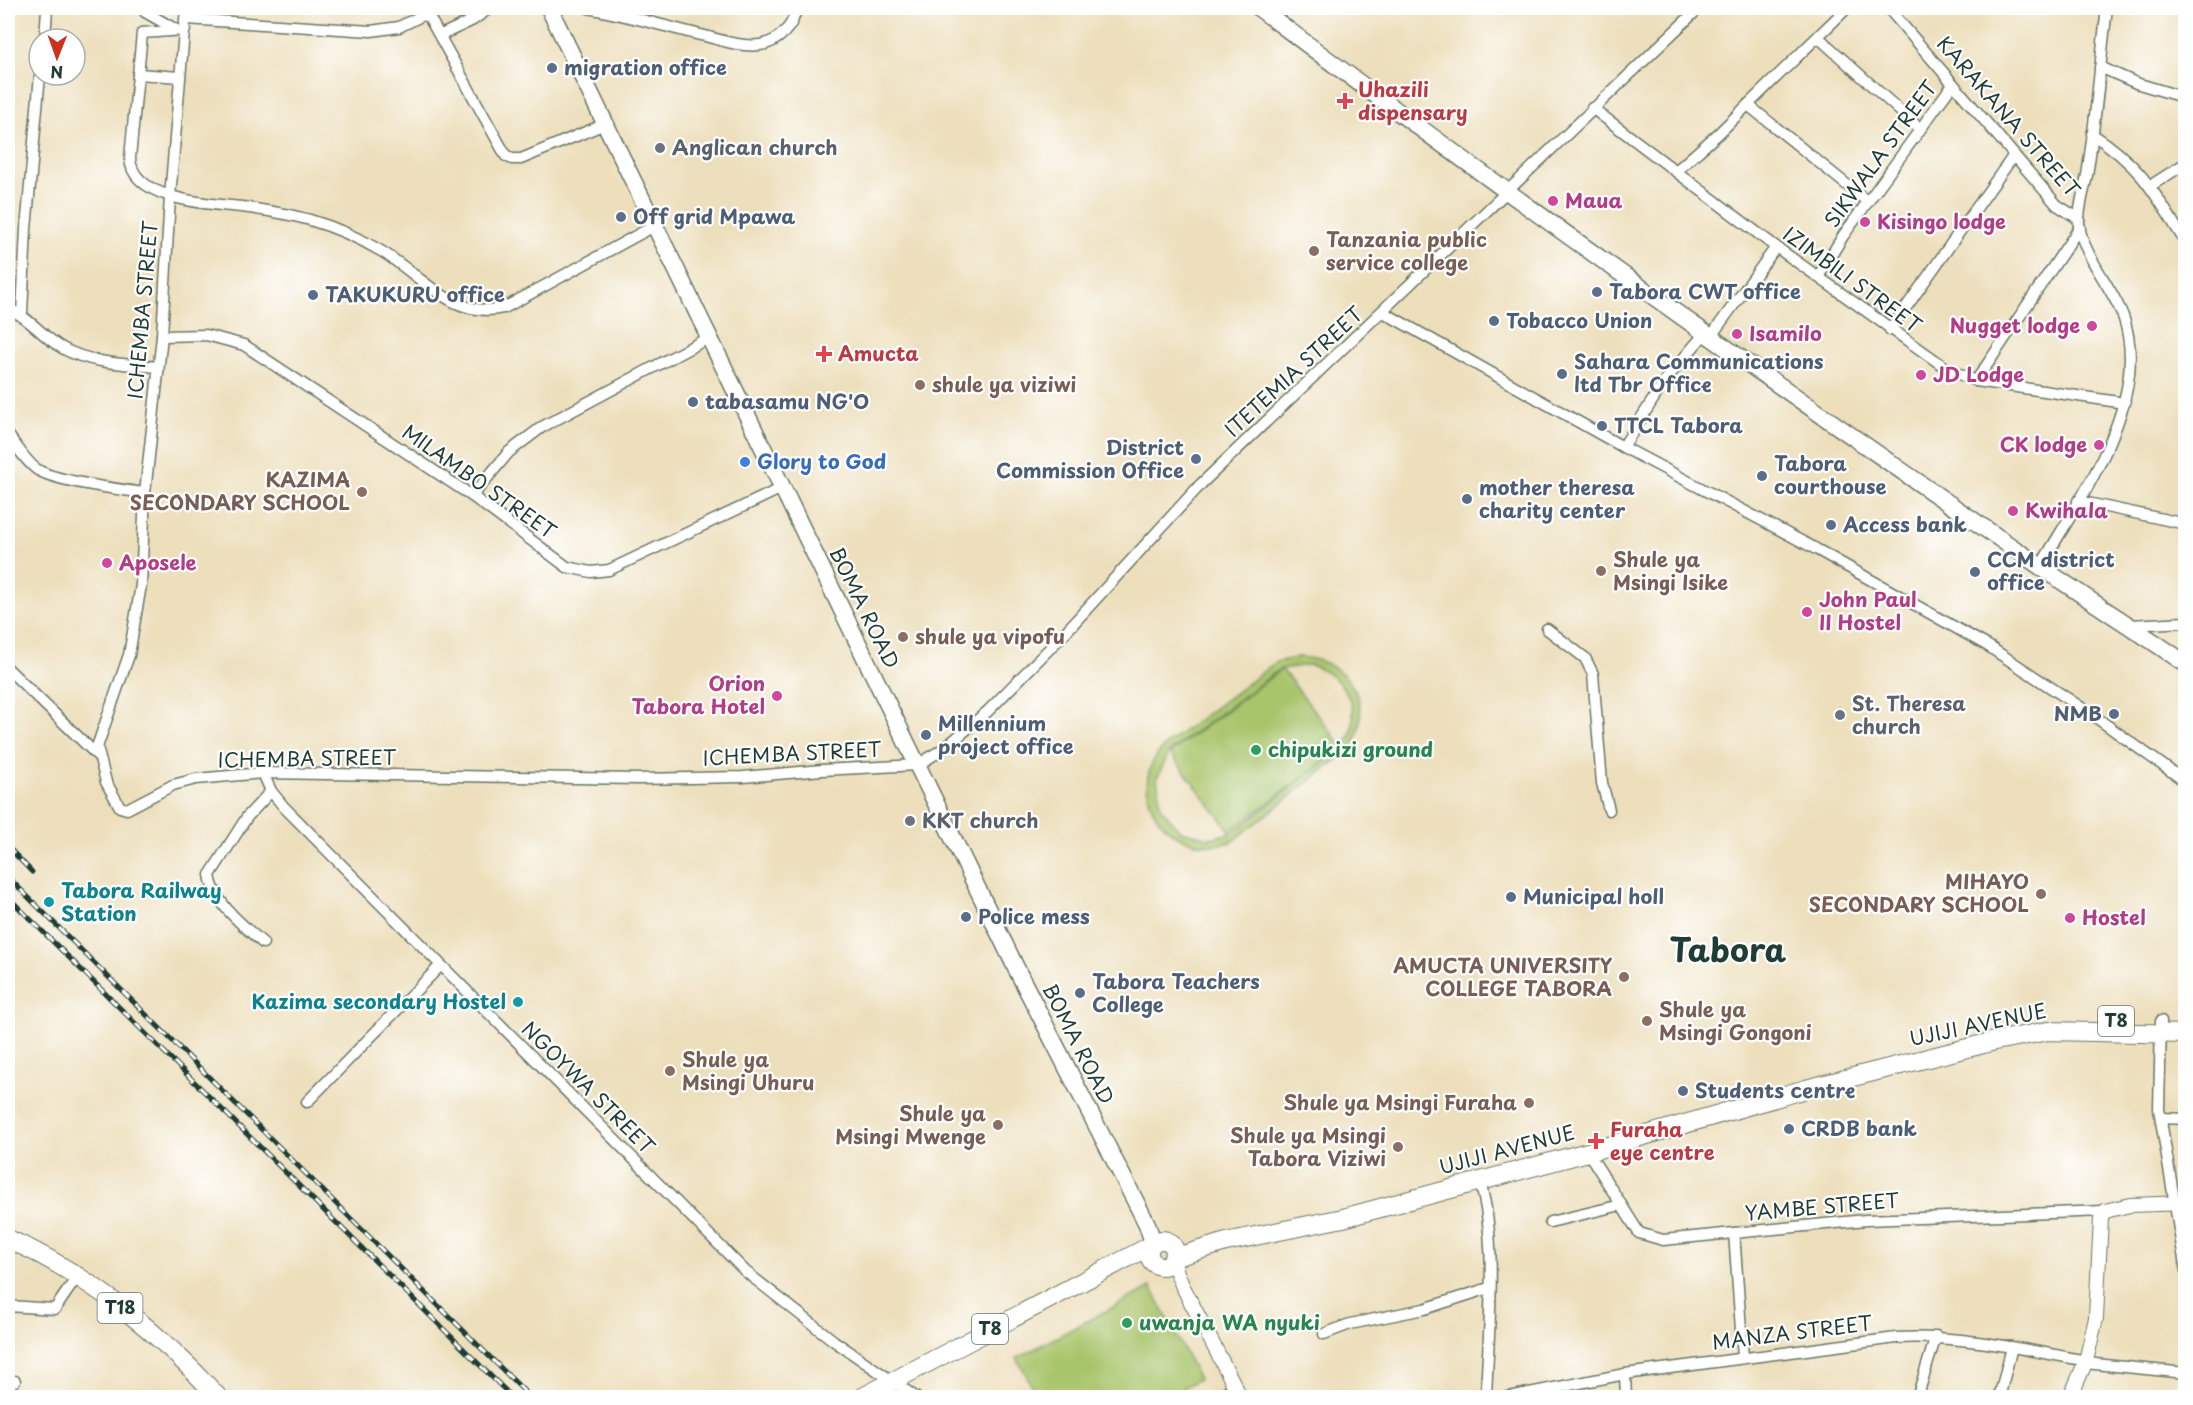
<svg xmlns="http://www.w3.org/2000/svg" width="2193" height="1405" font-family="'Playpen Sans',sans-serif">
	<style>
		.pitch { fill: #a9c56c; stroke: #648150; stroke-width: 1.5; fill-rule: evenodd }
		.lines { fill: none; stroke-linecap: round; stroke-linejoin: round }
		.minor-casing { stroke: #677664; stroke-width: 13 }
		.tertiary-casing { stroke: #677664; stroke-width: 16 }
		.secondary-casing { stroke: #677664; stroke-width: 19 }
		.trunk-casing { stroke: #677664; stroke-width: 20 }
		.minor { stroke: #fff; stroke-width: 10 }
		.tertiary { stroke: #fff; stroke-width: 14 }
		.secondary { stroke: #fff; stroke-width: 16 }
		.trunk { stroke: #fff; stroke-width: 18 }
		.rail-casing { stroke: #1f3d34; stroke-width: 5 }
		.rail { stroke: #fff; stroke-width: 3; stroke-dasharray: 9; stroke-linecap: butt }
		.service-dot { fill: #5c6f8a; stroke: #fff; stroke-width: 2 }
		.health-dot { fill: #e0444e; stroke: #fff; stroke-width: 2 }
		.worship-dot { fill: #6b7280; stroke: #fff; stroke-width: 2 }
		.hotel-dot { fill: #d1479c; stroke: #fff; stroke-width: 2 }
		.education-dot { fill: #8d6e63; stroke: #fff; stroke-width: 2 }
		.shop-dot { fill: #3f7fe0; stroke: #fff; stroke-width: 2 }
		.leisure-dot { fill: #2e9e5b; stroke: #fff; stroke-width: 2 }
		.culture-dot { fill: #0f9aa8; stroke: #fff; stroke-width: 2 }
		.labels { text-anchor: middle; stroke-width: 4.5; stroke-linejoin: round; paint-order: stroke }
		.shield { fill: #fff; stroke: #627771; stroke-width: 1.5 }
		.shield-label { font-size: 18px; font-weight: bold; fill: #1f3d34 }
		.service-label { font-size: 20px; font-weight: bold; fill: #4e5e75; stroke: #fff; text-anchor: start }
		.health-label { font-size: 20px; font-weight: bold; fill: #be3a42; stroke: #fff; text-anchor: start }
		.street-label { font-size: 20px; fill: #1f3d34; stroke: #fff }
		.worship-label { font-size: 20px; font-weight: bold; fill: #5b616d; stroke: #fff; text-anchor: start }
		.hotel-label { font-size: 20px; font-weight: bold; fill: #b23c85; stroke: #fff; text-anchor: start }
		.education-label { font-size: 20px; font-weight: bold; fill: #785e54; stroke: #fff; text-anchor: start }
		.shop-label { font-size: 20px; font-weight: bold; fill: #366cbe; stroke: #fff; text-anchor: start }
		.leisure-label { font-size: 20px; font-weight: bold; fill: #27864d; stroke: #fff; text-anchor: start }
		.culture-label { font-size: 20px; font-weight: bold; fill: #0d838f; stroke: #fff; text-anchor: start }
		.town-label { font-size: 32px; font-weight: bold; fill: #1f3d34; stroke: #fff }
	</style>
	<rect width="100%" height="100%" fill="#fff"/>
	<filter id="ink" filterUnits="userSpaceOnUse"><feTurbulence type="fractalNoise" baseFrequency=".0167" numOctaves="2"/><feDisplacementMap in="SourceGraphic" scale="12" xChannelSelector="R" yChannelSelector="G"/><feConvolveMatrix kernelMatrix="1 2 1 2 8 2 1 2 1" color-interpolation-filters="sRGB"/></filter>
	<filter id="wash" filterUnits="userSpaceOnUse"><feTurbulence type="fractalNoise" baseFrequency=".008" numOctaves="4" result="noise"/><feDisplacementMap in="SourceGraphic" scale="24" xChannelSelector="R" yChannelSelector="G"/><feGaussianBlur stdDeviation="1.35" result="paint"/><feColorMatrix in="noise" values="0 0 0 0 0 0 0 0 0 0 0 0 0 0 0 0 0 1.4 0 .05"/><feComposite in="paint" operator="in"/></filter>
	<g filter="url(#wash)">
		<rect width="100%" height="100%" fill="#eddfbc"/>
		<g class="pitch">
			<path d="M1299,657C1349,660 1375,703 1352,748L1233,841C1168,862 1117,788 1168,743L1276,662ZM1309,665C1346,675 1367,715 1343,748L1282,669L1170,753L1230,831L1337,752L1232,833L1210,838L1181,831L1161,808L1157,778L1170,751L1280,669Z"/>
			<path d="M1151,1287L1199,1379L1166,1397H1038L1017,1358Z"/>
		</g>
	</g>
	<g filter="url(#ink)">
		<g class="lines">
			<defs>
				<g id="minor">
					<path d="M144,8L145,12L175,29"/>
					<path d="M186,8L170,197L162,336L145,493L141,585L129,655L97,747L106,782L120,807L127,809L173,785L196,779L263,773L638,779L743,777L822,770L918,765L946,747L988,711L1061,637L1201,484L1699,8"/>
					<path d="M424,8L506,156L512,159H521L605,124"/>
					<path d="M588,8C628,15 666,27 705,36C723,41 742,47 760,45C777,43 796,25 795,8"/>
					<path d="M1888,8L2057,205L2079,219"/>
					<path d="M2176,8L2186,9"/>
					<path d="M186,19L371,31L399,27L427,13"/>
					<path d="M185,30L142,33L130,158C132,201 211,204 242,207C264,210 289,214 310,220C334,227 359,238 381,251C421,275 453,320 504,308L654,226"/>
					<path d="M441,35L473,20L490,8"/>
					<path d="M1818,37L1920,129"/>
					<path d="M45,39L47,8"/>
					<path d="M2100,67L2136,83L2186,98"/>
					<path d="M138,74L180,77"/>
					<path d="M1748,105L1868,202"/>
					<path d="M1592,108L1776,247L1949,370L1976,381L2125,403"/>
					<path d="M2092,134C2143,167 2155,194 2186,243"/>
					<path d="M1676,171L1718,134L1847,8"/>
					<path d="M2150,186L2186,163"/>
					<path d="M1818,277L1843,236L1953,84"/>
					<path d="M8,308C32,319 43,338 64,349C92,364 127,364 157,367"/>
					<path d="M1383,312L1623,447L1816,549L1988,646L2094,716L2186,782"/>
					<path d="M22,314L26,229L40,75"/>
					<path d="M1890,330L2014,155"/>
					<path d="M162,336L206,335L244,345L472,496L567,567L591,572L609,570L782,488"/>
					<path d="M1711,336L1776,247"/>
					<path d="M1976,381L2080,227"/>
					<path d="M8,435C16,445 24,459 35,468C50,481 123,490 145,493"/>
					<path d="M1623,447L1666,379L1706,332"/>
					<path d="M472,496L509,452L542,427L710,337"/>
					<path d="M2078,501L2186,524"/>
					<path d="M2040,567C2080,498 2151,402 2124,319C2114,289 2083,256 2079,225C2078,208 2084,192 2087,175C2096,120 2100,63 2107,8"/>
					<path d="M2130,625L2186,622"/>
					<path d="M1547,629L1585,658L1593,674L1602,783L1609,810"/>
					<path d="M8,669L98,756"/>
					<path d="M263,773L271,791L284,807L746,1272L834,1341L917,1398"/>
					<path d="M263,943C244,926 213,903 210,875L247,817L271,791"/>
					<path d="M2161,1021L2159,1109L2186,1271"/>
					<path d="M307,1102L440,966"/>
					<path d="M2162,1118L2186,1119"/>
					<path d="M1588,1152L1639,1233L1663,1240L1866,1220L2105,1211"/>
					<path d="M1479,1180C1499,1239 1488,1333 1486,1398"/>
					<path d="M1550,1222L1621,1205"/>
					<path d="M1734,1233L1743,1357"/>
					<path d="M8,1306L55,1309L77,1277"/>
					<path d="M1324,1334L1350,1324L1424,1309L1489,1288"/>
					<path d="M2085,1363L2186,1373"/>
					<path d="M1625,1374L1626,1398"/>
					<path d="M8,1381H15"/>
					<path d="M1215,1398L1234,1387"/>
					<path d="M1504,1398L1625,1374L1896,1338C1961,1335 2023,1349 2086,1361"/>
					<path d="M1917,1398L1936,1336"/>
					<path d="M1999,1398L2012,1347"/>
				</g>
				<g id="tertiary">
					<path d="M1172,1260L1182,1285L1241,1398"/>
					<path d="M2070,1398L2086,1361L2096,1318L2101,1218L2105,1211L2130,1205L2186,1203"/>
				</g>
				<g id="secondary">
					<path d="M549,8L1019,974L1147,1224L1153,1243"/>
					<path d="M1259,8C1513,200 1776,385 2038,565C2087,599 2137,630 2186,664"/>
				</g>
				<g id="trunk">
					<path d="M8,1239C87,1273 161,1334 219,1398"/>
					<circle cx="1162" cy="1253" r="13"/>
					<path d="M1173,1258L1226,1242L1343,1218L1588,1152L1806,1089L1995,1041L2048,1031L2186,1034"/>
					<path d="M861,1398L1150,1246"/>
				</g>
			</defs>
			<use href="#minor" class="minor-casing"/>
			<use href="#tertiary" class="tertiary-casing"/>
			<use href="#secondary" class="secondary-casing"/>
			<use href="#trunk" class="trunk-casing"/>
			<use href="#minor" class="minor"/>
			<use href="#tertiary" class="tertiary"/>
			<use href="#secondary" class="secondary"/>
			<use href="#trunk" class="trunk"/>
			<defs>
				<g id="rail">
					<path d="M8,847L32,872"/>
					<path d="M8,877L531,1398"/>
					<path d="M8,897L513,1398"/>
				</g>
			</defs>
			<use href="#rail" class="rail-casing"/>
			<use href="#rail" class="rail"/>
		</g>
	</g>
	<g class="service-dot">
		<circle cx="552" cy="68" r="6"/>
		<circle cx="621" cy="217" r="6"/>
		<circle cx="1597" cy="292" r="6"/>
		<circle cx="313" cy="295" r="6"/>
		<circle cx="1494" cy="321" r="6"/>
		<circle cx="1562" cy="374" r="6"/>
		<circle cx="693" cy="402" r="6"/>
		<circle cx="1602" cy="426" r="6"/>
		<circle cx="1196" cy="459" r="6"/>
		<circle cx="1762" cy="476" r="6"/>
		<circle cx="1467" cy="499" r="6"/>
		<circle cx="1831" cy="525" r="6"/>
		<circle cx="1975" cy="572" r="6"/>
		<circle cx="2114" cy="714" r="6"/>
		<circle cx="926" cy="735" r="6"/>
		<circle cx="1511" cy="897" r="6"/>
		<circle cx="966" cy="917" r="6"/>
		<circle cx="1080" cy="993" r="6"/>
		<circle cx="1683" cy="1091" r="6"/>
		<circle cx="1789" cy="1129" r="6"/>
	</g>
	<g class="health-dot">
		<path d="M1342 92h6v6h6v6h-6v6h-6v-6h-6v-6h6z"/>
		<path d="M821 345h6v6h6v6h-6v6h-6v-6h-6v-6h6z"/>
		<path d="M1593 1132h6v6h6v6h-6v6h-6v-6h-6v-6h6z"/>
	</g>
	<g class="worship-dot">
		<circle cx="660" cy="148" r="6"/>
		<circle cx="1840" cy="715" r="6"/>
		<circle cx="910" cy="821" r="6"/>
	</g>
	<g class="hotel-dot">
		<circle cx="1553" cy="201" r="6"/>
		<circle cx="1865" cy="222" r="6"/>
		<circle cx="2092" cy="326" r="6"/>
		<circle cx="1737" cy="334" r="6"/>
		<circle cx="1921" cy="375" r="6"/>
		<circle cx="2099" cy="445" r="6"/>
		<circle cx="2013" cy="511" r="6"/>
		<circle cx="107" cy="563" r="6"/>
		<circle cx="1807" cy="612" r="6"/>
		<circle cx="777" cy="696" r="6"/>
		<circle cx="2070" cy="918" r="6"/>
	</g>
	<g class="education-dot">
		<circle cx="1314" cy="251" r="6"/>
		<circle cx="920" cy="385" r="6"/>
		<circle cx="362" cy="492" r="6"/>
		<circle cx="1601" cy="571" r="6"/>
		<circle cx="903" cy="637" r="6"/>
		<circle cx="2041" cy="894" r="6"/>
		<circle cx="1624" cy="977" r="6"/>
		<circle cx="1647" cy="1021" r="6"/>
		<circle cx="670" cy="1071" r="6"/>
		<circle cx="1529" cy="1103" r="6"/>
		<circle cx="998" cy="1125" r="6"/>
		<circle cx="1398" cy="1147" r="6"/>
	</g>
	<circle class="shop-dot" cx="745" cy="462" r="6"/>
	<g class="leisure-dot">
		<circle cx="1256" cy="750" r="6"/>
		<circle cx="1127" cy="1323" r="6"/>
	</g>
	<g class="culture-dot">
		<circle cx="49" cy="902" r="6"/>
		<circle cx="518" cy="1002" r="6"/>
	</g>
	<g class="labels">
		<g class="shield">
			<rect x="2098" y="1006" width="36" height="30" rx="4.5"/>
			<rect x="97.5" y="1293" width="45" height="30" rx="4.5"/>
			<rect x="972" y="1314" width="36" height="30" rx="4.5"/>
		</g>
		<g class="shield-label">
			<text x="2116" y="1027">T8</text>
			<text x="120" y="1314">T18</text>
			<text x="990" y="1335">T8</text>
		</g>
		<g class="service-label">
			<text x="564" y="75">migration office</text>
			<text x="633" y="224">Off grid Mpawa</text>
			<text x="1609" y="299">Tabora CWT office</text>
			<text x="325" y="302">TAKUKURU office</text>
			<text x="1506" y="328">Tobacco Union</text>
			<text x="1574" y="369">Sahara Communications<tspan x="1574" dy="23">ltd Tbr Office</tspan></text>
			<text x="705" y="409">tabasamu NG'O</text>
			<text x="1614" y="433">TTCL Tabora</text>
			<text x="1184" y="455" text-anchor="end">District<tspan x="1184" dy="23">Commission Office</tspan></text>
			<text x="1774" y="471">Tabora<tspan x="1774" dy="23">courthouse</tspan></text>
			<text x="1479" y="495">mother theresa<tspan x="1479" dy="23">charity center</tspan></text>
			<text x="1843" y="532">Access bank</text>
			<text x="1987" y="567">CCM district<tspan x="1987" dy="23">office</tspan></text>
			<text x="2102" y="721" text-anchor="end">NMB</text>
			<text x="938" y="731">Millennium<tspan x="938" dy="23">project office</tspan></text>
			<text x="1523" y="904">Municipal holl</text>
			<text x="978" y="924">Police mess</text>
			<text x="1092" y="989">Tabora Teachers<tspan x="1092" dy="23">College</tspan></text>
			<text x="1695" y="1098">Students centre</text>
			<text x="1801" y="1136">CRDB bank</text>
		</g>
		<g class="health-label">
			<text x="1358" y="97">Uhazili<tspan x="1358" dy="23">dispensary</tspan></text>
			<text x="838" y="361">Amucta</text>
			<text x="1610" y="1137">Furaha<tspan x="1610" dy="23">eye centre</tspan></text>
		</g>
		<g class="street-label">
			<text transform="translate(2008 117) rotate(49)" y="7">KARAKANA STREET</text>
			<text transform="translate(1881 154) rotate(-54)" y="7">SIKWALA STREET</text>
			<text transform="translate(1852 280) rotate(36)" y="7">IZIMBILI STREET</text>
			<text transform="translate(143 310) rotate(-85)" y="7">ICHEMBA STREET</text>
			<text transform="translate(1294 372) rotate(-43)" y="7">ITETEMIA STREET</text>
			<text transform="translate(479 482) rotate(35)" y="7">MILAMBO STREET</text>
			<text transform="translate(864 608) rotate(64)" y="7">BOMA ROAD</text>
			<text transform="translate(792 754) rotate(-3)" y="7">ICHEMBA STREET</text>
			<text transform="translate(307 759) rotate(-1)" y="7">ICHEMBA STREET</text>
			<text transform="translate(1978 1025) rotate(-12)" y="7">UJIJI AVENUE</text>
			<text transform="translate(1078 1044) rotate(63)" y="7">BOMA ROAD</text>
			<text transform="translate(588 1088) rotate(45)" y="7">NGOYWA STREET</text>
			<text transform="translate(1507 1150) rotate(-15)" y="7">UJIJI AVENUE</text>
			<text transform="translate(1822 1207) rotate(-5)" y="7">YAMBE STREET</text>
			<text transform="translate(1792 1333) rotate(-7)" y="7">MANZA STREET</text>
		</g>
		<g class="worship-label">
			<text x="672" y="155">Anglican church</text>
			<text x="1852" y="711">St. Theresa<tspan x="1852" dy="23">church</tspan></text>
			<text x="922" y="828">KKT church</text>
		</g>
		<g class="hotel-label">
			<text x="1565" y="208">Maua</text>
			<text x="1877" y="229">Kisingo lodge</text>
			<text x="2080" y="333" text-anchor="end">Nugget lodge</text>
			<text x="1749" y="341">Isamilo</text>
			<text x="1933" y="382">JD Lodge</text>
			<text x="2087" y="452" text-anchor="end">CK lodge</text>
			<text x="2025" y="518">Kwihala</text>
			<text x="119" y="570">Aposele</text>
			<text x="1819" y="607">John Paul<tspan x="1819" dy="23">II Hostel</tspan></text>
			<text x="765" y="691" text-anchor="end">Orion<tspan x="765" dy="23">Tabora Hotel</tspan></text>
			<text x="2082" y="925">Hostel</text>
		</g>
		<g class="education-label">
			<text x="1326" y="247">Tanzania public<tspan x="1326" dy="23">service college</tspan></text>
			<text x="932" y="392">shule ya viziwi</text>
			<text x="350" y="487" text-anchor="end">KAZIMA<tspan x="350" dy="23">SECONDARY SCHOOL</tspan></text>
			<text x="1613" y="567">Shule ya<tspan x="1613" dy="23">Msingi Isike</tspan></text>
			<text x="915" y="644">shule ya vipofu</text>
			<text x="2029" y="889" text-anchor="end">MIHAYO<tspan x="2029" dy="23">SECONDARY SCHOOL</tspan></text>
			<text x="1612" y="973" text-anchor="end">AMUCTA UNIVERSITY<tspan x="1612" dy="23">COLLEGE TABORA</tspan></text>
			<text x="1659" y="1017">Shule ya<tspan x="1659" dy="23">Msingi Gongoni</tspan></text>
			<text x="682" y="1067">Shule ya<tspan x="682" dy="23">Msingi Uhuru</tspan></text>
			<text x="1517" y="1110" text-anchor="end">Shule ya Msingi Furaha</text>
			<text x="986" y="1121" text-anchor="end">Shule ya<tspan x="986" dy="23">Msingi Mwenge</tspan></text>
			<text x="1386" y="1143" text-anchor="end">Shule ya Msingi<tspan x="1386" dy="23">Tabora Viziwi</tspan></text>
		</g>
		<g class="shop-label">
			<text x="757" y="469">Glory to God</text>
		</g>
		<g class="leisure-label">
			<text x="1268" y="757">chipukizi ground</text>
			<text x="1139" y="1330">uwanja WA nyuki</text>
		</g>
		<g class="culture-label">
			<text x="61" y="898">Tabora Railway<tspan x="61" dy="23">Station</tspan></text>
			<text x="506" y="1009" text-anchor="end">Kazima secondary Hostel</text>
		</g>
		<g class="town-label">
			<text x="1728" y="962">Tabora</text>
		</g>
	</g>
	<rect width="2193" height="1405" fill="none" stroke="#fff" stroke-width="30"/>
	<g transform="translate(57 57) rotate(181)"><circle r="28" fill="#ffffff" stroke="#a5b1ae" stroke-width="1.5"/>
	<path d="M0-4.5L10 22L0 15L-10 22Z" fill="#c8321e"/>
	<text y="-9" font-size="16" font-weight="bold" text-anchor="middle" fill="#1f3d34">N</text>
	</g>
</svg>
